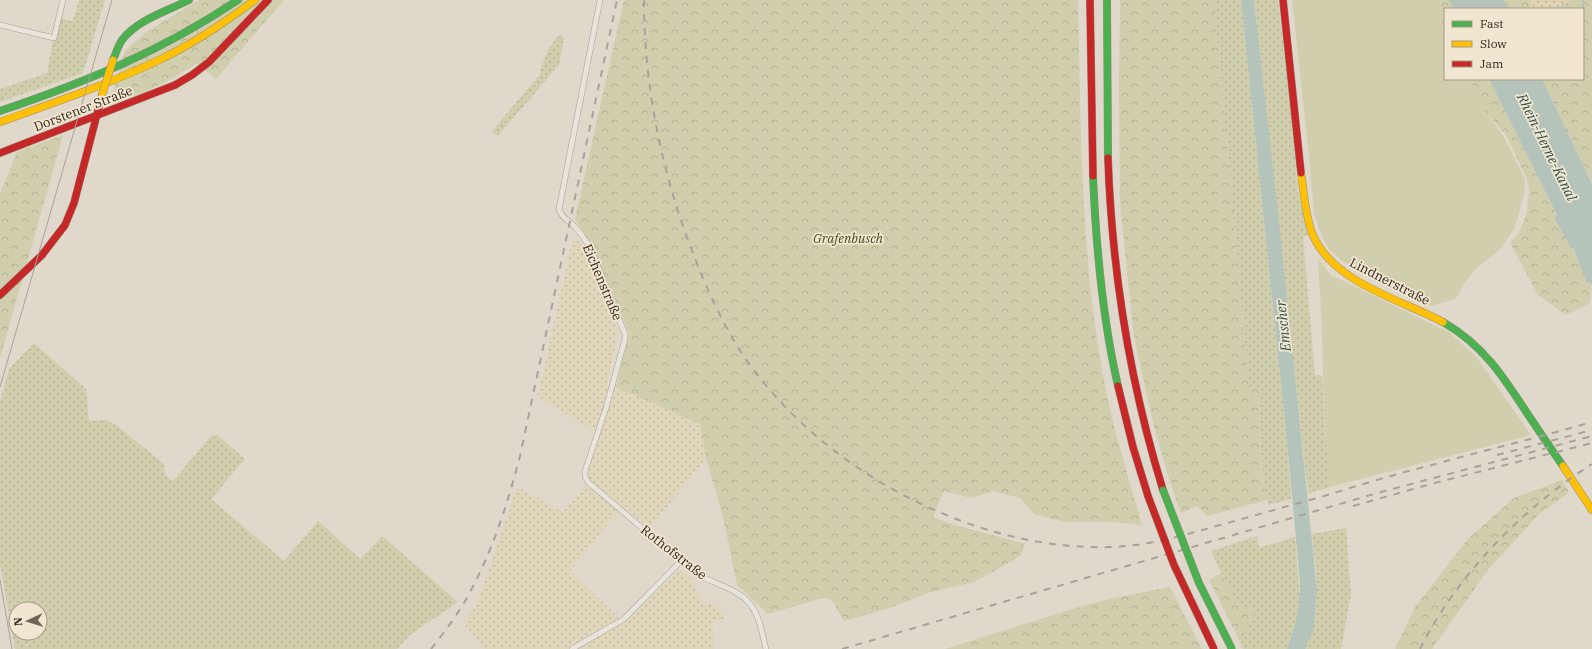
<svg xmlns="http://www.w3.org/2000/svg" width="1592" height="649" font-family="'IBM Plex Serif',serif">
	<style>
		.farmland { fill: url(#farmland-dots) }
		.grass { fill: url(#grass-dots); fill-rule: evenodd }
		.forest { fill: url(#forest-crowns) }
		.sand { fill: url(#sand-dots) }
		.garden { fill: #d0cead }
		.water { fill: #b5c4bb }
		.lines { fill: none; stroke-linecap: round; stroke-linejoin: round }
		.stream { stroke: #b5c4bb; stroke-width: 2 }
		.street-casing { stroke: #a59d94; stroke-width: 6 }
		.fast-casing { stroke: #948d83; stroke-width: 8 }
		.slow-casing { stroke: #948d83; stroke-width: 8 }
		.jam-casing { stroke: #948d83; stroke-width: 8 }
		.street { stroke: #e8e4db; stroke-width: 5 }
		.fast { stroke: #4caf50; stroke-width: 7 }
		.slow { stroke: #ffc107; stroke-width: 7 }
		.jam { stroke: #c62828; stroke-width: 7 }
		.tram { stroke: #a8a29b; stroke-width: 1 }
		.rail { stroke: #a8a29b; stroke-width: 2; stroke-dasharray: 7 7; stroke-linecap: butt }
		.fast-bridge-casing { stroke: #948d83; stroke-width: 8; stroke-linecap: butt }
		.slow-bridge-casing { stroke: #948d83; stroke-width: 8; stroke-linecap: butt }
		.jam-bridge-casing { stroke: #948d83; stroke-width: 8; stroke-linecap: butt }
		.fast-bridge { stroke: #4caf50; stroke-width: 7 }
		.slow-bridge { stroke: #ffc107; stroke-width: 7 }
		.jam-bridge { stroke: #c62828; stroke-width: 7 }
		.labels { text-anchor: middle; stroke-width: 3.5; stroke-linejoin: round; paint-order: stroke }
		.street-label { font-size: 13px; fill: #32261d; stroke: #f1e6cf }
		.park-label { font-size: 13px; font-style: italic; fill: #444c25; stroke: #f1e6cf }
		.water-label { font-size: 14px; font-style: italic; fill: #2d504d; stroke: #f1e6cf }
	</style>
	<defs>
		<pattern id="farmland-dots" width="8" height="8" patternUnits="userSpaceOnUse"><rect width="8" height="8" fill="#dfd6bb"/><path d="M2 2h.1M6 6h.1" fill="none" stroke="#c0b8a0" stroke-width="1.8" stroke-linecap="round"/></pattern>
		<pattern id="grass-dots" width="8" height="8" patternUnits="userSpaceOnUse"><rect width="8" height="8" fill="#d0cead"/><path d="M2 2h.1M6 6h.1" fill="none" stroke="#b3b194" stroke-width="1.8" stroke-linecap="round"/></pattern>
		<pattern id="forest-crowns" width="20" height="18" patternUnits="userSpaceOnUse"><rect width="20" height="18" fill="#d0cead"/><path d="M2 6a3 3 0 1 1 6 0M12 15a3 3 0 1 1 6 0" fill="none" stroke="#b3b194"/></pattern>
		<pattern id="sand-dots" width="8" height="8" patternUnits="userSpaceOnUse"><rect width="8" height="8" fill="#e2d3b3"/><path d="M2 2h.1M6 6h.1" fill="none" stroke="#c2b59a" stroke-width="1.8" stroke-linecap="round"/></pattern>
	</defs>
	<rect width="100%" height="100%" fill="#e0d8ca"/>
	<path class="farmland" d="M575,240L581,242L586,251L616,323L618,335L606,385L616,387L700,424L706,458L650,528L622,506L570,571L623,622L633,615L680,569L692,580L699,597L704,602L716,606L724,615V618L713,623L714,649H484L464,623L476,606L500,538L517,487L563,512L583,489L600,435L538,396L572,242Z"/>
	<g class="grass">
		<path d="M79,0H105L83,73L0,102V89L47,73L57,18L73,21Z"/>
		<path d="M1214,0H1241L1287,441L1291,499L1268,505C1259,467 1260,428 1260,388H1249Z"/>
		<path d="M1254,0H1278L1291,111L1298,192L1309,235L1303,237L1315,375H1322L1324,420L1330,487L1308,494Z"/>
		<path d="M560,34L564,38L559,65L498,136L492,131L541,73L540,70L549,48Z"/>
		<path d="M34,343L86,389L89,421L105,420L115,424L164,464L165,475L173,481L212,435H217L245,459L211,499L284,561L318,521L360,559L382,536L458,602L410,635L397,649H15L0,564V402L9,369ZM16,609H40V633H16Z"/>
		<path d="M1346,528L1351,595L1341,649H1305C1323,613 1316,573 1312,534Z"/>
		<path d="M1257,536L1259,548L1295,537L1300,600L1298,617L1287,649H1243L1241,644L1255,610L1239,606L1221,573L1211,551Z"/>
	</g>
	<g class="forest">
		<path d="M199,0H284L216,79L197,63C180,75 136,100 116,100L114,95V86L125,51L146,32Z"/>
		<path d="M624,0H1078C1081,128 1080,258 1105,385C1114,433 1129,478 1142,525L1112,522H1066L1035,515L1020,498L993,491L971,498L944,491L933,517L958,526L1025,544L1021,555L1014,560L974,582L931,592L890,608L844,621L833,602L826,597L768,614L737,585L723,517L706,458L700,424L616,387L629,333L592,245L575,219Z"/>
		<path d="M1120,0H1214L1249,388H1260C1260,425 1258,464 1267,500L1207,516L1197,506L1181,513L1172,488L1154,427L1134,337L1120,205L1119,87Z"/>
		<path d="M1431,0H1449L1454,9H1445V29Z"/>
		<path d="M1504,0H1592V184L1542,79H1583V9H1508Z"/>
		<path d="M1469,79H1489L1557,215L1588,283L1590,282C1592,289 1592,296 1589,304L1566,315L1538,295L1510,243L1520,231L1527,212L1529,189L1527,179L1506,135L1485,111Z"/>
		<path d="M63,135L0,358V194L17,152Z"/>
		<path d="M1562,480L1568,490L1567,494L1538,515L1488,570L1432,649H1395L1415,607L1468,539L1514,498Z"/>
		<path d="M1221,573L1239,606L1255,610L1241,644L1209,580Z"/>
		<path d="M1170,587L1202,649H945L1079,607L1114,598Z"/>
	</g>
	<path class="sand" d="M1531,0H1572L1569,3L1562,4L1561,9H1530Z"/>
	<g class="garden">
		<path d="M1292,0H1431L1445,29V79H1469L1485,111L1504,137L1525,180L1524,194L1515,227L1501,248L1475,270L1463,285L1459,294L1454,299L1431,306L1343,262L1328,248L1320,231L1314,213L1309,156Z"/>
		<path d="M1318,259L1331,275L1450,333L1477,358L1531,435L1330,487L1324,420L1322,327Z"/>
	</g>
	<g class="water">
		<path d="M1241,0H1254L1279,221L1317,590L1314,628L1305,649H1287C1296,625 1300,608 1300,583L1287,441Z"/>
		<path d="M1449,0H1504L1508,9H1454Z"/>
		<path d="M1489,79H1542L1592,184V286L1590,282L1587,283L1573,248H1571L1555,219L1557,215Z"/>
	</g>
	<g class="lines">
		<path class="stream" d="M1582,9L1584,7L1583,0"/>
		<defs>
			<g id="street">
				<path d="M600,0L559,209C561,218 569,220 574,226C580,232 585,240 590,247L625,334V339L606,408L585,471V477L588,482L695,573C708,581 724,585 737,593C758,604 761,628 766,649"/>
				<path d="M0,25L54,38L63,0"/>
				<path d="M572,649L624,619L681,561"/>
			</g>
			<g id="fast">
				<path d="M1107,0L1108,158"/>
				<path d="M113,60C116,53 118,46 122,40C137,20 167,11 189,0"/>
				<path d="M0,111C86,82 162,51 238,0"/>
				<path d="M1093,176C1096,246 1102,317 1118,386"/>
				<path d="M1443,322C1483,345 1503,376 1527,413C1539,431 1551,449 1563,466"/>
			</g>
			<g id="slow">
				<path d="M0,122C53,103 106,85 157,61C192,45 224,23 255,0"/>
				<path d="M1301,173C1304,193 1305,214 1312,233C1332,283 1400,299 1443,322"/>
				<path d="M1563,466L1592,510"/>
			</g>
			<g id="jam">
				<path d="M1090,0L1093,176"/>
				<path d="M1283,0L1301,173"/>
				<path d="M175,85L192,75L209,62L268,0"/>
				<path d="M0,153L175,85"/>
				<path d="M1108,158C1112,274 1129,380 1163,490"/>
				<path d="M0,295L42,255L65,225L74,203L102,95"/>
				<path d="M1118,386L1133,447L1148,496"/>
			</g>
		</defs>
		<use href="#street" class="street-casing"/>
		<use href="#fast" class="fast-casing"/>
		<use href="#slow" class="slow-casing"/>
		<use href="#jam" class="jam-casing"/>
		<use href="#street" class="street"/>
		<use href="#fast" class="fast"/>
		<use href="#slow" class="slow"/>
		<use href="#jam" class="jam"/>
		<g class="tram">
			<path d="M0,387L112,0"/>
			<path d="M0,580L12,649"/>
		</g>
		<g class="rail">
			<path d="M644,0C644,89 663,179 696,261C709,294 724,326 743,355C788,421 855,474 928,507C984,533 1048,549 1111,547C1148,546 1185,535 1220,525C1254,516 1287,506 1321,497C1356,486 1392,475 1428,466C1482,451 1537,438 1592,422"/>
			<path d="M1497,455L1592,430"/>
			<path d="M1353,506L1431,484L1592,443"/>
			<path d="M431,649C443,634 455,618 465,601C491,556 507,506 520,456L617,0"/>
			<path d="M842,649L1381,492L1592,436"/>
			<path d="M1420,649C1457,575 1523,508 1592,464"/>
		</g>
		<defs>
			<path id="fast-bridge" d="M1163,490L1199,583L1232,649"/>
			<path id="slow-bridge" d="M102,95L113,60"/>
			<path id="jam-bridge" d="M1148,496L1174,565L1214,649"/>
		</defs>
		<use href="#fast-bridge" class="fast-bridge-casing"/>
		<use href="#slow-bridge" class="slow-bridge-casing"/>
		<use href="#jam-bridge" class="jam-bridge-casing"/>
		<use href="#fast-bridge" class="fast-bridge"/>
		<use href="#slow-bridge" class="slow-bridge"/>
		<use href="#jam-bridge" class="jam-bridge"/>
	</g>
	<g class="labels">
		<g class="street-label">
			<text transform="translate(83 108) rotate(-21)" y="5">Dorstener Straße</text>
			<text transform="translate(1390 281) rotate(27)" y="5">Lindnerstraße</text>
			<text transform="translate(603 282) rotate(67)" y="5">Eichenstraße</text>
			<text transform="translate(674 552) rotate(38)" y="5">Rothofstraße</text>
		</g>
		<g class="park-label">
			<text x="848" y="243">Grafenbusch</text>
		</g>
		<g class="water-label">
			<text transform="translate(1547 147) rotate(64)" y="5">Rhein-Herne-Kanal</text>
			<text transform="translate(1283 326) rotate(-96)" y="5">Emscher</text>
		</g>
	</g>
	<rect x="1444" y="8" width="140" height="72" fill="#f1e6cf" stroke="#a59988"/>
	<rect x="1452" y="21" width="20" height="6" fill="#4caf50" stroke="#a59988"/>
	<text x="1480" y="28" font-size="12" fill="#32261d">Fast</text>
	<rect x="1452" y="41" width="20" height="6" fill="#ffc107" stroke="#a59988"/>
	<text x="1480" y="48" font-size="12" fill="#32261d">Slow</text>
	<rect x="1452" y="61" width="20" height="6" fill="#c62828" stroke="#a59988"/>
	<text x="1480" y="68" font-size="12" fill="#32261d">Jam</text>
	<g transform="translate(28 621) rotate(266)"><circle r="19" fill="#f1e6cf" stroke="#a59988"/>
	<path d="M0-3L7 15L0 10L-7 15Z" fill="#6f645a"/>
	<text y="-6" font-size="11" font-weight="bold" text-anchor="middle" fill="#32261d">N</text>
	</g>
</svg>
